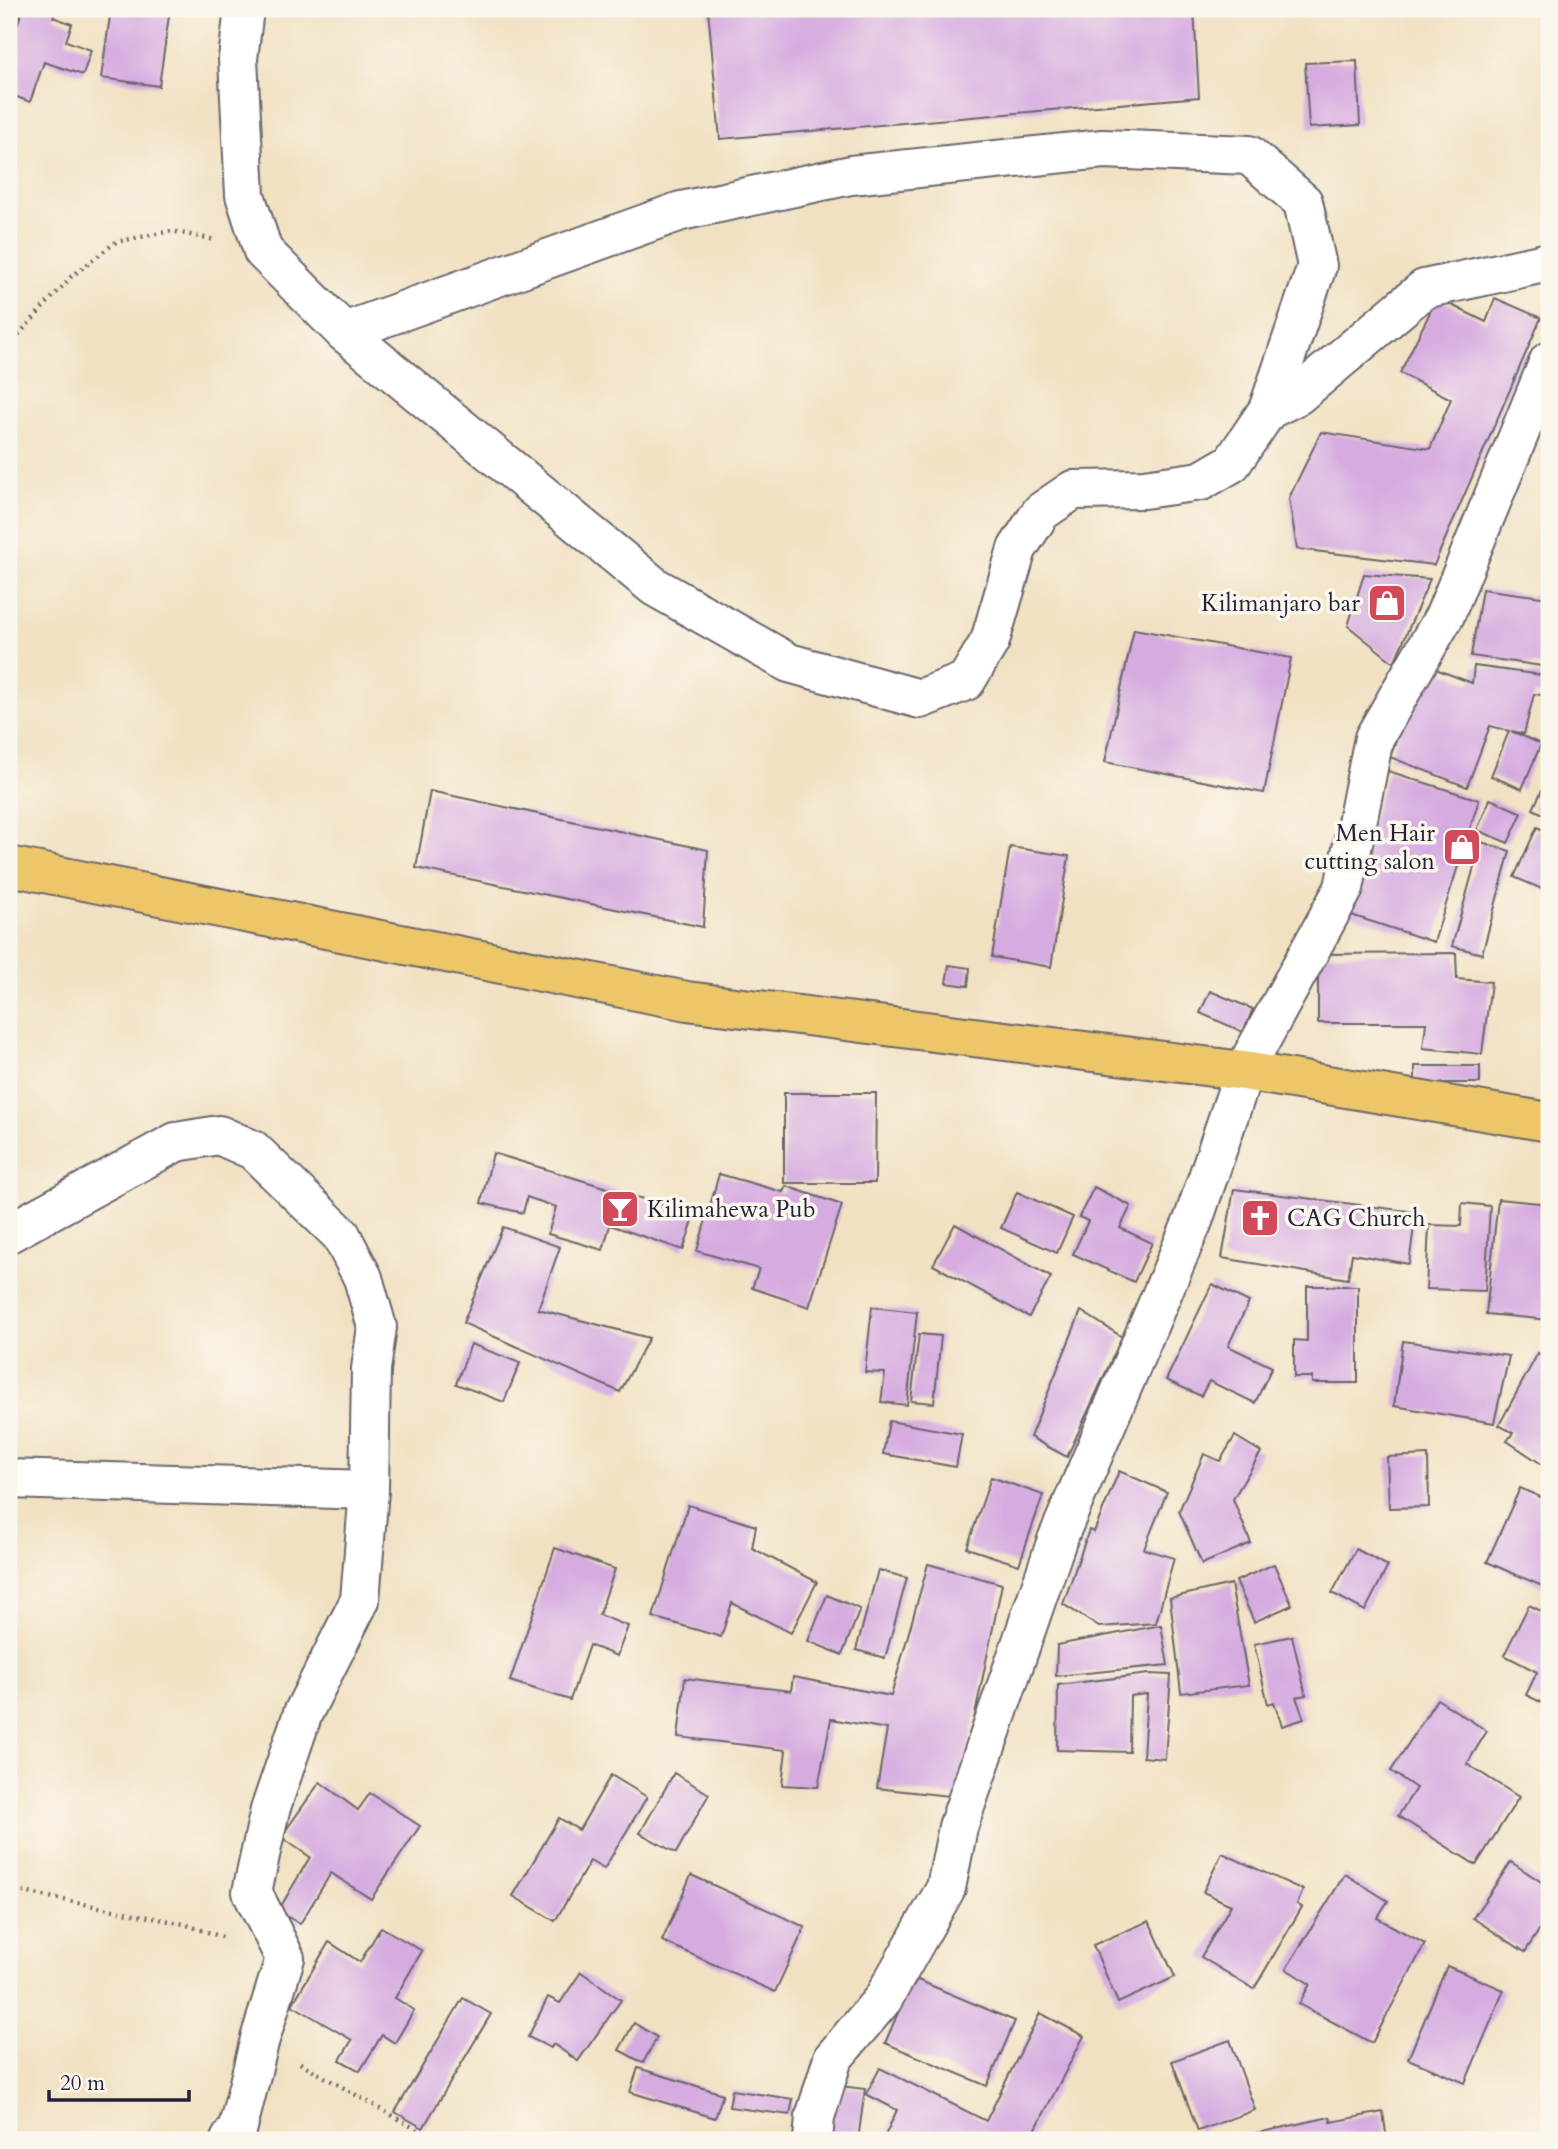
<svg xmlns="http://www.w3.org/2000/svg" width="1558" height="2149" font-family="Cardo,serif">
	<style>
		.building { fill: #d6ace0 }
		.lines { fill: none; stroke-linecap: round; stroke-linejoin: round }
		.minor-casing { stroke: #6a656b; stroke-width: 42 }
		.primary-casing { stroke: #6a656b; stroke-width: 42 }
		.path { stroke: #6a656b; stroke-width: 4.5; stroke-dasharray: 2 5; stroke-linecap: butt }
		.minor { stroke: #fff; stroke-width: 38 }
		.primary { stroke: #ecc669; stroke-width: 38 }
		.labels { text-anchor: middle; stroke-width: 7; stroke-linejoin: round; paint-order: stroke }
		.poi-label { font-size: 24px; fill: #22223b; stroke: #fbf7ec; text-anchor: end }
	</style>
	<rect width="100%" height="100%" fill="#fbf7ec"/>
	<filter id="ink" filterUnits="userSpaceOnUse"><feTurbulence type="fractalNoise" baseFrequency=".0143" numOctaves="2"/><feDisplacementMap in="SourceGraphic" scale="14" xChannelSelector="R" yChannelSelector="G"/><feConvolveMatrix kernelMatrix="1 2 1 2 8 2 1 2 1" color-interpolation-filters="sRGB"/></filter>
	<filter id="wash" filterUnits="userSpaceOnUse"><feTurbulence type="fractalNoise" baseFrequency=".00686" numOctaves="4" result="noise"/><feDisplacementMap in="SourceGraphic" scale="28" xChannelSelector="R" yChannelSelector="G"/><feGaussianBlur stdDeviation="1.57" result="paint"/><feColorMatrix in="noise" values="0 0 0 0 0 0 0 0 0 0 0 0 0 0 0 0 0 1.4 0 .05"/><feComposite in="paint" operator="in"/></filter>
	<g filter="url(#wash)">
		<rect width="100%" height="100%" fill="#f1e1c3"/>
		<g id="blocks">
			<g class="building">
				<path d="M23,9H57L53,17L72,24L66,41L91,50L83,75L44,62L30,102L9,94V47Z"/>
				<path d="M111,9H170L159,86L101,78Z"/>
				<path d="M708,9H1194L1199,97L720,139Z"/>
				<path d="M1357,61L1360,125L1309,128L1305,63Z"/>
				<path d="M1437,298L1486,322L1495,298L1541,318L1434,565L1297,549L1289,498L1321,432L1430,449L1451,399L1400,373Z"/>
				<path d="M1364,574L1430,579L1394,663L1348,626Z"/>
				<path d="M1482,589L1549,598V667L1471,656Z"/>
				<path d="M1134,629L1291,658L1264,793L1105,762Z"/>
				<path d="M1425,665L1472,683L1474,666L1549,676V696L1534,694L1524,734L1511,731L1541,744L1522,789L1491,776L1509,731L1490,726L1467,787L1390,757Z"/>
				<path d="M1388,771L1479,800L1434,942L1342,912Z"/>
				<path d="M1549,775V817L1533,809Z"/>
				<path d="M430,791L708,850L703,927L416,868Z"/>
				<path d="M1490,799L1522,813L1508,843L1477,830Z"/>
				<path d="M1537,827L1549,833V848L1546,855L1549,856V892L1514,877Z"/>
				<path d="M1481,842L1510,851L1482,954L1452,946Z"/>
				<path d="M1010,847L1069,856L1051,967L992,957Z"/>
				<path d="M1456,953L1457,979L1491,982L1482,1054L1423,1048L1426,1023H1318V954Z"/>
				<path d="M949,965L970,968L968,986L946,983Z"/>
				<path d="M1210,991L1253,1009L1243,1032L1200,1013Z"/>
				<rect x="1415" y="1066" width="65" height="17"/>
				<path d="M784,1093H876L875,1183H784Z"/>
				<path d="M493,1153L695,1215L683,1250L610,1225L603,1250L548,1234L556,1207L527,1197L523,1213L481,1203Z"/>
				<path d="M719,1174L783,1192L786,1186L842,1205L809,1307L752,1288L759,1269L697,1251Z"/>
				<path d="M1094,1187L1131,1206L1120,1228L1152,1243L1134,1282L1073,1254L1088,1221L1079,1217Z"/>
				<path d="M1234,1189L1416,1212L1409,1264L1352,1254L1348,1279L1222,1258Z"/>
				<path d="M1017,1192L1073,1217L1057,1253L1001,1228Z"/>
				<path d="M1498,1199L1549,1204V1320L1486,1314Z"/>
				<path d="M1462,1203L1490,1206L1485,1291L1426,1289L1429,1225L1461,1226Z"/>
				<path d="M955,1224L1051,1277L1029,1317L933,1265Z"/>
				<path d="M503,1227L560,1247L538,1309L649,1338L620,1392L463,1323Z"/>
				<path d="M1212,1284L1249,1302L1228,1346L1272,1367L1255,1403L1209,1381L1201,1396L1166,1380Z"/>
				<path d="M1307,1286H1358V1383H1312V1377H1294V1340L1307,1341Z"/>
				<path d="M872,1307L917,1312L907,1405L881,1402L885,1373L865,1372Z"/>
				<path d="M1081,1311L1122,1337L1067,1457L1030,1437Z"/>
				<path d="M919,1334L941,1336L934,1403L911,1401Z"/>
				<path d="M1403,1341L1509,1356L1494,1423L1394,1406Z"/>
				<path d="M471,1344L520,1363L504,1402L456,1384Z"/>
				<path d="M1538,1353L1549,1359V1469L1507,1441L1513,1433L1499,1425Z"/>
				<path d="M889,1421L962,1434L956,1467L883,1454Z"/>
				<path d="M1235,1436L1261,1452L1233,1499L1251,1543L1202,1564L1179,1511L1204,1454L1220,1461Z"/>
				<path d="M1428,1455L1429,1507L1389,1508L1387,1457Z"/>
				<path d="M1119,1471L1167,1492L1144,1549L1174,1558L1156,1623L1099,1627L1063,1604L1089,1530L1094,1532Z"/>
				<path d="M991,1477L1043,1495L1019,1565L967,1548Z"/>
				<path d="M1520,1488L1549,1501V1589L1487,1562Z"/>
				<path d="M688,1505L756,1526L752,1548L817,1582L791,1633L732,1603L721,1637L653,1617Z"/>
				<path d="M555,1548L615,1569L599,1615L628,1626L617,1656L589,1645L570,1700L510,1681Z"/>
				<path d="M1356,1549L1388,1566L1365,1611L1332,1593Z"/>
				<path d="M928,1564L1002,1584L958,1797L877,1788L887,1729L831,1719L818,1787L782,1785L786,1750L678,1737L685,1678L791,1691L793,1677L891,1696Z"/>
				<path d="M1274,1564L1292,1605L1254,1622L1236,1581Z"/>
				<path d="M878,1570L907,1578L885,1658L856,1650Z"/>
				<path d="M1231,1584L1249,1685L1181,1693L1170,1598Z"/>
				<path d="M827,1595L860,1609L842,1655L808,1641Z"/>
				<path d="M1529,1605L1549,1615V1706L1526,1695L1537,1672L1504,1655Z"/>
				<path d="M1161,1625L1168,1665L1056,1676L1057,1645Z"/>
				<path d="M1292,1636L1306,1695L1296,1697L1304,1719L1282,1726L1274,1702L1268,1704L1254,1644Z"/>
				<path d="M1149,1674L1171,1675L1165,1759L1143,1757L1147,1694L1130,1696L1129,1752L1057,1750L1058,1685Z"/>
				<path d="M1437,1699L1487,1731L1467,1764L1519,1797L1476,1865L1398,1816L1416,1788L1391,1771Z"/>
				<path d="M674,1773L709,1794L676,1853L640,1833Z"/>
				<path d="M611,1775L647,1797L604,1869L590,1861L555,1921L513,1896L559,1818L579,1830Z"/>
				<path d="M320,1782L358,1810L370,1793L420,1826L371,1899L331,1873L300,1924L278,1911L310,1857L281,1837Z"/>
				<path d="M1222,1853L1303,1890L1297,1904L1302,1907L1254,1989L1201,1957L1231,1905L1203,1892Z"/>
				<path d="M1511,1862L1549,1887V1915L1525,1952L1473,1918Z"/>
				<path d="M1345,1874L1388,1901L1377,1918L1425,1944L1372,2043L1299,2004L1310,1984L1286,1969Z"/>
				<path d="M691,1875L805,1927L775,1992L662,1941Z"/>
				<path d="M1149,1921L1175,1977L1118,2003L1093,1945Z"/>
				<path d="M381,1927L422,1951L395,1998L414,2010L395,2043L382,2035L360,2071L340,2060L352,2040L292,2005L329,1942L360,1962Z"/>
				<path d="M1447,1966L1504,1990L1465,2083L1408,2059Z"/>
				<path d="M581,1972L621,2000L578,2061L553,2044L551,2048L528,2037L548,1997L560,2003Z"/>
				<path d="M913,1978L1015,2021L987,2086L885,2043Z"/>
				<path d="M463,1998L491,2014L423,2128L395,2112Z"/>
				<path d="M1040,2013L1084,2036L1030,2140H883L897,2110L866,2094L880,2068L986,2121Z"/>
				<path d="M634,2023L657,2037L643,2063L619,2050Z"/>
				<path d="M1230,2040L1255,2110L1198,2131L1172,2061Z"/>
				<path d="M638,2068L723,2094L715,2118L630,2092Z"/>
				<path d="M832,2085L865,2089L858,2140L824,2136Z"/>
				<path d="M732,2090L793,2099L790,2115L729,2107Z"/>
				<path d="M1383,2112L1387,2140H1234L1253,2134L1330,2117L1331,2122Z"/>
			</g>
		</g>
	</g>
	<g filter="url(#ink)">
		<use href="#blocks" fill-opacity="0" stroke="#6a656b" stroke-width="2"/>
		<g class="lines">
			<defs>
				<g id="minor">
					<path d="M244,9L238,59L245,195L263,251L344,332L655,587L789,663L920,699L966,681L990,641L1017,549L1041,512L1073,490L1144,489L1201,481L1232,463L1268,410L1298,395L1424,289L1549,262"/>
					<path d="M344,332L681,211L851,175L1103,149L1249,155L1303,202L1317,266L1268,410"/>
					<path d="M9,1233L176,1142L219,1135L253,1150L341,1235L363,1278L377,1327L371,1369L369,1490L360,1600L303,1713L270,1810L252,1892L285,1958L260,2039L238,2127L230,2140"/>
					<path d="M9,1479L369,1490"/>
					<path d="M813,2140L815,2117L833,2058L883,1999L946,1888L958,1827L1057,1540L1193,1221L1244,1071L1344,888L1374,738L1445,615L1549,361"/>
				</g>
				<path id="primary" d="M9,866L687,1001L1244,1071L1549,1122"/>
			</defs>
			<use href="#minor" class="minor-casing"/>
			<use href="#primary" class="primary-casing"/>
			<g class="path">
				<path d="M9,345L71,277L116,242L171,231L215,240"/>
				<path d="M9,1889L184,1924L225,1938"/>
				<path d="M300,2063L435,2140"/>
			</g>
			<use href="#minor" class="minor"/>
			<use href="#primary" class="primary"/>
		</g>
	</g>
	<defs>
		<symbol id="shop-square" viewBox="-11 -11 22 22"><rect x="-9" y="-9" width="18" height="18" rx="4" fill="#d1495b" stroke="#fbf7ec"/><path d="M-5-2.5h2.3a2.7 3.5 0 0 1 5.4 0H5L5.5 6h-11ZM-1.5-2.5h3a1.5 2.3 0 0 0-3 0Z" fill="#fff"/></symbol>
		<symbol id="bar-square" viewBox="-11 -11 22 22"><rect x="-9" y="-9" width="18" height="18" rx="4" fill="#d1495b" stroke="#fbf7ec"/><path d="M-6-5H6L.8 .8V4.5H3.5V6h-7V4.5H-.8V.8Z" fill="#fff"/></symbol>
		<symbol id="church-square" viewBox="-11 -11 22 22"><rect x="-9" y="-9" width="18" height="18" rx="4" fill="#d1495b" stroke="#fbf7ec"/><path d="M-1.2-6h2.4v3.5h3.3v2.4h-3.3V6h-2.4V-.1h-3.3v-2.4h3.3Z" fill="#fff"/></symbol>
	</defs>
	<g fill-rule="evenodd">
		<use href="#shop-square" x="1365" y="581" width="44" height="44"/>
		<use href="#shop-square" x="1440" y="825" width="44" height="44"/>
		<use href="#bar-square" x="598" y="1187" width="44" height="44"/>
		<use href="#church-square" x="1238" y="1196" width="44" height="44"/>
	</g>
	<g class="labels">
		<g class="poi-label">
			<text x="1360" y="611">Kilimanjaro bar</text>
			<text x="1435" y="841">Men Hair<tspan x="1435" dy="28">cutting salon</tspan></text>
			<text x="647" y="1217" text-anchor="start">Kilimahewa Pub</text>
			<text x="1287" y="1226" text-anchor="start">CAG Church</text>
		</g>
	</g>
	<rect width="1558" height="2149" fill="none" stroke="#fbf7ec" stroke-width="35"/>
	<path d="M49 2090v10h140v-10" fill="none" stroke="#22223b" stroke-width="3.5"/>
	<text x="60" y="2090" font-size="21" fill="#22223b" stroke="#fbf7ec" stroke-width="5" paint-order="stroke">20 m</text>
</svg>
